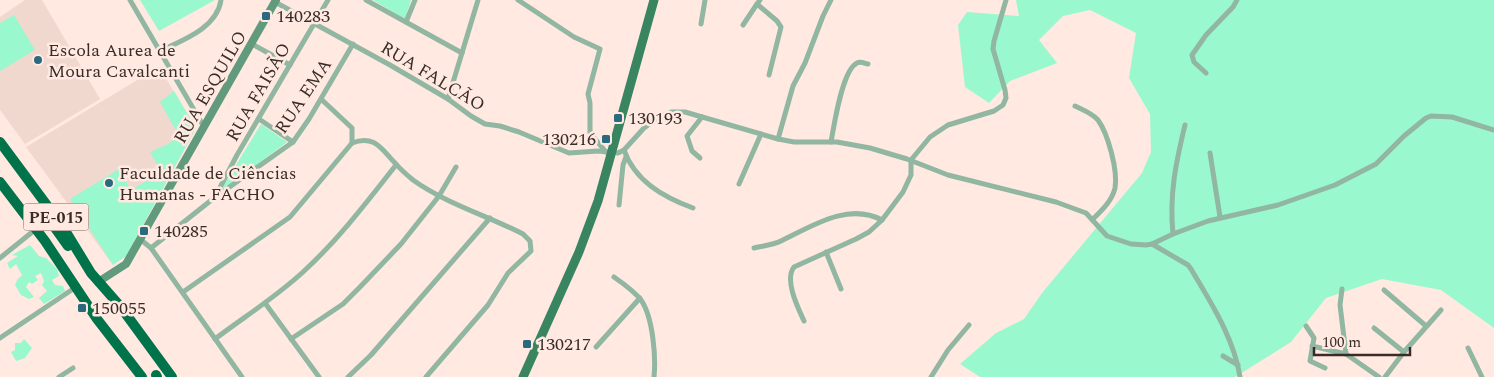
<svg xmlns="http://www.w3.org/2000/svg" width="1494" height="377" font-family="Spectral,serif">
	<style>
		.built { fill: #f1d8ce }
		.green { fill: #9af8cf }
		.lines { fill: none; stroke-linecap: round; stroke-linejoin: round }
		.street { stroke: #91b6a1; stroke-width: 5 }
		.secondary { stroke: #619a7c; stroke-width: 8 }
		.primary { stroke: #3a8561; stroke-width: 9 }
		.highway { stroke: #00734a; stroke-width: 10 }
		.poi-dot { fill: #296a7e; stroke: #ffe9e1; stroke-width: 2 }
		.labels { text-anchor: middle; stroke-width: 5; stroke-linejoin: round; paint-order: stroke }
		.shield { fill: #ffe9e1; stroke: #74655f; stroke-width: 1 }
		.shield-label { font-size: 16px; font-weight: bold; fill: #392c27 }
		.poi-label { font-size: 18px; fill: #392c27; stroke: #ffe9e1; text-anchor: start }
		.street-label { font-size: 18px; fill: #392c27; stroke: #ffe9e1 }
	</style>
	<rect width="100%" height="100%" fill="#ffe9e1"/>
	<g class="built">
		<path d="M25,0H42L100,99L25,144L0,110V17Z"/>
		<path d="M159,67L196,128L126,256L113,265L26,147Z"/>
	</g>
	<g class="green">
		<path d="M140,0H215L159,31Z"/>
		<path d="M373,0H411L405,19Z"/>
		<path d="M1016,0H1494V328L1441,290L1382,279L1326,298L1291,342L1235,377H980L960,364L996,333L1024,319L1042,293L1142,173L1151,152L1150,114L1129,78L1136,33L1090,10L1063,16L1039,40L1057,63L1010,81L989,103L965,87L958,25L967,12L1019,16Z"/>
		<path d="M14,15L35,50L0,71V23Z"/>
		<path d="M174,91L196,128L126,256L113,265L70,199L119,169L131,190L161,172L150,152L168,144L179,136L160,102Z"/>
		<path d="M261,124L287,142L219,193Z"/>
		<path d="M30,245L39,256L46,258L57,269L59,276L52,280L55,285L63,286L65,291L44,304L39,298L47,291L42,285L44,281L41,273L35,276L38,280L32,284L29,282L26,287L34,297L29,299L21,295L15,285L17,280L22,275L16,264L10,269L7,263L18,256L12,255Z"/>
		<path d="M24,339L32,348L25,358L16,361L11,352L15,350V343H21Z"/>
	</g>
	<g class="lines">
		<g class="street">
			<path d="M130,0L204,127"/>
			<path d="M366,0L462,53"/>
			<path d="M518,0L574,37L600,49L588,94L590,103V133L606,152"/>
			<path d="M760,0L757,4L777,21L781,27L769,75"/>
			<path d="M275,2L390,65L448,99L471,116L485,124L500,126L519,132L569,153L598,151L618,153L624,150L644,128L659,117L671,112H685L778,139L794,142H837L870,148L907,159L948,175L1056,202L1086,213L1107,236L1131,244L1146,245L1152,244L1173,234L1208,221L1278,205L1335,185L1376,164L1404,136L1426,118L1431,116L1452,117L1494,130"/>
			<path d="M406,22L415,0"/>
			<path d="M701,24L705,0"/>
			<path d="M743,25L757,4"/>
			<path d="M252,44L290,65"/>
			<path d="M160,51C183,40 217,28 221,0"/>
			<path d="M1206,73L1194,62L1192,55L1206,35L1233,7L1237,0"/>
			<path d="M321,99L352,128V143"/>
			<path d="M448,99L478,0"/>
			<path d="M1075,106C1083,110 1092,113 1098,120C1108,134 1118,170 1115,188C1112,201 1102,210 1093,219"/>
			<path d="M259,119L293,142"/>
			<path d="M778,139L793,86L805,63L823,16L831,0"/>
			<path d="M831,142C834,126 842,70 857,63C860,61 864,63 868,64"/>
			<path d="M624,150C635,181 663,197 693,208"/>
			<path d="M1210,153L1220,217"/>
			<path d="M700,158L692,151L687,136L702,117"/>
			<path d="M739,184L761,134"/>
			<path d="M215,197L237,155L328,0"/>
			<path d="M619,205L623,165L626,157"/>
			<path d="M1173,234C1169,195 1176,162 1185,125"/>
			<path d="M140,239L151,248L242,377"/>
			<path d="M1152,244L1188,265L1191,269C1211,303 1234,338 1240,377"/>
			<path d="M151,248L214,198L293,142L309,119L353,44"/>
			<path d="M754,248C763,246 773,245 781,241C812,226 848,202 882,220"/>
			<path d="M826,252L841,289"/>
			<path d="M0,258L36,229"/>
			<path d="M614,277C624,284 634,291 641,300C653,317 656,357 654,377"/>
			<path d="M1342,289L1340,305L1346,354"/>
			<path d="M1384,290L1426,326"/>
			<path d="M183,292L290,217L352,143C375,134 382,150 396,164C401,170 407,175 413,180C445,203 488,216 523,234L530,241L531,251L508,273L488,305L426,377"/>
			<path d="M265,303L319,377"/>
			<path d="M804,321C798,308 784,280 794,267L856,239L869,232L882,220L903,192L911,175V160L930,137L948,125L994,111L1003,105L1006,98L1005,90L993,49L994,41L1006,0"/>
			<path d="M1306,326L1314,338L1310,361L1325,368"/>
			<path d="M1374,328L1404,352"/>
			<path d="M0,338L76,287"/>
			<path d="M215,339C244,317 276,297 303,272C338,240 367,202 396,165"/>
			<path d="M291,339L343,304L360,287L401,244L439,196L456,167"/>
			<path d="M1312,346L1346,354L1379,377"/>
			<path d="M596,347L640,298"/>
			<path d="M1468,348L1482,377"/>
			<path d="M1223,356L1238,365"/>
			<path d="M59,377L73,368"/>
			<path d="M348,377L371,355L490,218"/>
			<path d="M931,377L948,350L969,325"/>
			<path d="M1385,377L1404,352L1441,310"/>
		</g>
		<path class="secondary" d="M98,282L126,264L276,0"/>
		<path class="primary" d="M523,377L579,252L598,201L654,0"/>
		<g class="highway">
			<path d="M0,142L63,227L91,273L120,306L172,377"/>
			<path d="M0,182L45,241L97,319L142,377"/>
			<path d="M43,211L68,246"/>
			<path d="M156,375L157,377"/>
		</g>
	</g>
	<g class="poi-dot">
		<rect x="261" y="11" width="10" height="10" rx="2.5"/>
		<circle cx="38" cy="60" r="5"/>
		<rect x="613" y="113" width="10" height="10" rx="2.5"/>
		<rect x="601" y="134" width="10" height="10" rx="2.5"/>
		<circle cx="109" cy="183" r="5"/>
		<rect x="139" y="226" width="10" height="10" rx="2.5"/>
		<rect x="77" y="303" width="10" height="10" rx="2.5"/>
		<rect x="522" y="339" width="10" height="10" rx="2.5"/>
	</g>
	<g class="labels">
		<rect class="shield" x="23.5" y="203.5" width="65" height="27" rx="4"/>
		<g class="shield-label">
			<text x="56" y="223">PE-015</text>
		</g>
		<g class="poi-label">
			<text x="276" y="22">140283</text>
			<text x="48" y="56">Escola Aurea de<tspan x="48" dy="21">Moura Cavalcanti</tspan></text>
			<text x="628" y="124">130193</text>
			<text x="596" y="145" text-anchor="end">130216</text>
			<text x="119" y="179">Faculdade de Ciências<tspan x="119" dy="21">Humanas - FACHO</tspan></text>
			<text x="154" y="237">140285</text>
			<text x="92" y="314">150055</text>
			<text x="537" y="350">130217</text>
		</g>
		<g class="street-label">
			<text transform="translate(433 76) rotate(31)" y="6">RUA FALCÃO</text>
			<text transform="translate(210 87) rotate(-60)" y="6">RUA ESQUILO</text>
			<text transform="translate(258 92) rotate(-60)" y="6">RUA FAISÃO</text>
			<text transform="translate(303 96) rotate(-56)" y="6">RUA EMA</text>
		</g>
	</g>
	<path d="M1314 347v8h96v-8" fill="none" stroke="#392c27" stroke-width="2.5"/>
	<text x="1322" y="347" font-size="15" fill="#392c27" stroke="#ffe9e1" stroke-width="4" paint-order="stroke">100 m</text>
</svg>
